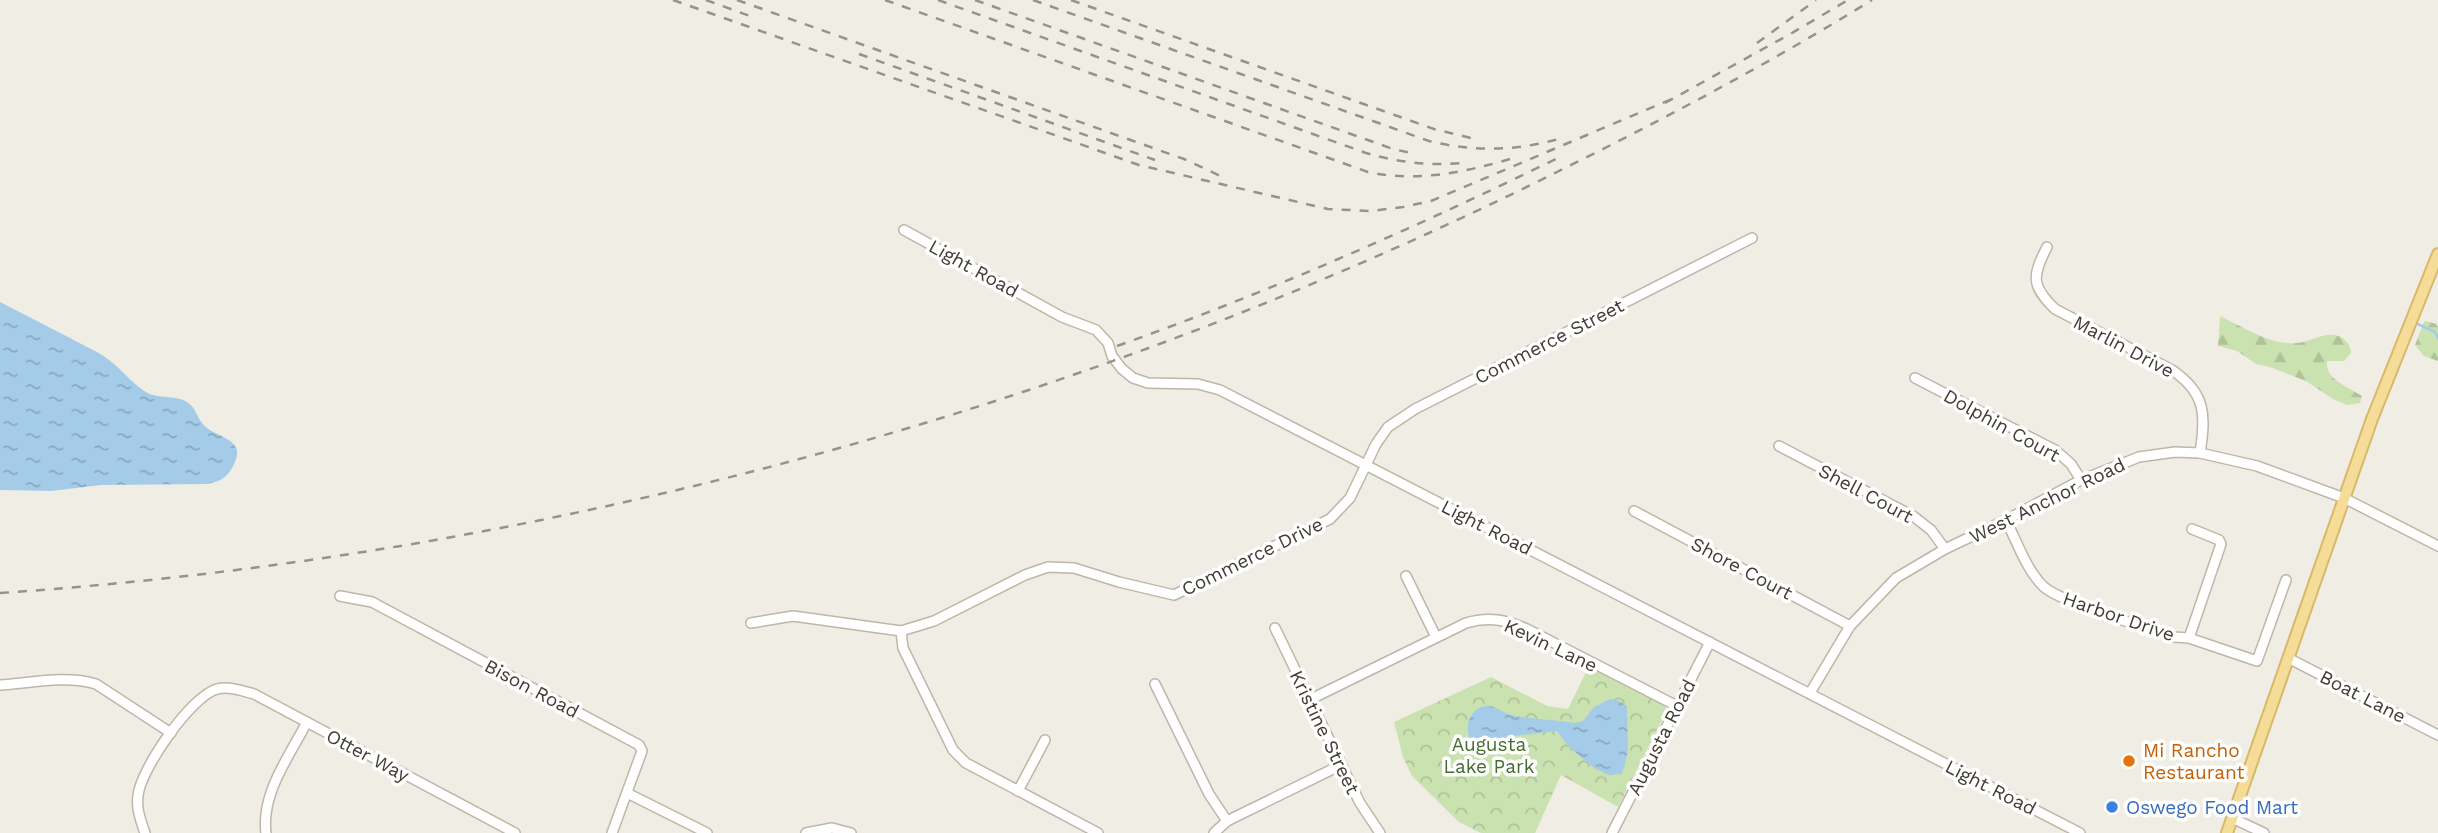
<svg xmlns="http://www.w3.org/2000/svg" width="2438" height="833" font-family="'Work Sans',sans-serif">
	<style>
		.forest { fill: url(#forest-firs) }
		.park { fill: url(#park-crowns) }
		.water { fill: url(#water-ripples) }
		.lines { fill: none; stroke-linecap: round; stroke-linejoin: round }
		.stream { stroke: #a4cce9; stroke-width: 2.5 }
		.minor-casing { stroke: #bdb7aa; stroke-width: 12 }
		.major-casing { stroke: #d8b96a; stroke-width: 14 }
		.minor { stroke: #fff; stroke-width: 9 }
		.major { stroke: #f5dc98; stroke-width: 10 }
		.rail { stroke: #939393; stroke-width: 2.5; stroke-dasharray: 9 9; stroke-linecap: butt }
		.food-dot { fill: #e8710a; stroke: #fff; stroke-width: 2.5 }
		.shop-dot { fill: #3f7fe0; stroke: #fff; stroke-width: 2.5 }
		.labels { text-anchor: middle; stroke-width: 7; stroke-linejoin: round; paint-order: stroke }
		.street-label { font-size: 19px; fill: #413d34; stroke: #fff }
		.park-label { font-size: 19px; fill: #456d2e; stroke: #fff }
		.food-label { font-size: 19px; fill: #c56008; stroke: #fff; text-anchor: start }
		.shop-label { font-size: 19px; fill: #366cbe; stroke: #fff; text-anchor: start }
	</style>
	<defs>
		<pattern id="forest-firs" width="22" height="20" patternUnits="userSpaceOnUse" patternTransform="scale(1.75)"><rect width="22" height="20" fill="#cae1b0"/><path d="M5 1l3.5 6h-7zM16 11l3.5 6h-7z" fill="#afc298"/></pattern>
		<pattern id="park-crowns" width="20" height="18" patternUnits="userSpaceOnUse" patternTransform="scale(1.75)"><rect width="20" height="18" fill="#cae1b0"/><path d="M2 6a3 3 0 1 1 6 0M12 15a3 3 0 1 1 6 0" fill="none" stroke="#afc298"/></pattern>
		<pattern id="water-ripples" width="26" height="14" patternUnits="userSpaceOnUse" patternTransform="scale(1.75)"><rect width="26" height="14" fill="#a4cce9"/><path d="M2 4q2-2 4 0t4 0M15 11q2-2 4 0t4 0" fill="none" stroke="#87a7be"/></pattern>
	</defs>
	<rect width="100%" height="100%" fill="#f0ede4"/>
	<g class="forest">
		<path d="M2220,316C2243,327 2272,346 2297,343C2310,342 2322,333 2334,335C2344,336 2351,345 2351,353L2344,361H2327C2324,379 2349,387 2362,396L2360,403L2347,405L2333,399L2306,381L2270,367L2256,364L2237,351L2218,346Z"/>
		<path d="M2426,321L2436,324L2438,327V361L2424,356L2415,345L2424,322Z"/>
	</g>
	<path class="park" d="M1589,666L1664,705L1667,710L1618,807L1561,775L1535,833H1481L1459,822L1412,776L1403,757L1394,722L1491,677L1547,706L1568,709Z"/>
	<g class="water">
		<path d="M0,302C24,314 48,327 72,339C82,345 95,350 105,357C120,367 130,382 146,392C159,400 174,394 187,402C196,408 196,415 202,423C214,439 251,437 232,468C226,479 218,482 206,484L101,485L51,491L0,490Z"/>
		<path d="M1610,699L1620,701L1627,707L1628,751L1622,774L1609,775L1594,768L1568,746L1557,731L1512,736L1484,746L1472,743C1463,729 1469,705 1489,706C1498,707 1506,715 1515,716C1535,719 1555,720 1575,723L1583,721L1594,707Z"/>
	</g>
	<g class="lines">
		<path class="stream" d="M2418,324L2435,332L2438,338"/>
		<defs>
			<g id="minor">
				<path d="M904,230L1062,317L1096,330L1108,343L1112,356L1122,369L1133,378L1148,383L1198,384L1220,390L2080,833"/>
				<path d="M2047,247C2032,276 2031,286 2055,309L2172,370C2206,393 2206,415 2200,453"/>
				<path d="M1915,378L2055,450L2071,464L2081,480"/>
				<path d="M1779,446L1913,516L1931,530L1945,549"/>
				<path d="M1634,511L1850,626"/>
				<path d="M2006,520C2017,542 2026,569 2043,586C2059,602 2148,628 2174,637L2189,638L2221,544L2219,540L2192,529"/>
				<path d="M1406,576L1436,637"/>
				<path d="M340,596L372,602L639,745L642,751L612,833"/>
				<path d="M751,623L793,616L901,631L934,621L1025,575L1048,567L1074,568L1119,582L1174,595L1330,519L1350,498L1376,444L1388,427L1415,409L1752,238"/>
				<path d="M1275,628L1360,803L1380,833"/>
				<path d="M901,631L903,648L953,750L966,763L1098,833"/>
				<path d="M2189,638L2257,661L2286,580"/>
				<path d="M2288,658L2438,735"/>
				<path d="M1155,684L1209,794L1227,821"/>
				<path d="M0,685C31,683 66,675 96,684L171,733"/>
				<path d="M1810,693L1850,626L1896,578L1945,549L2006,520L2081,480L2139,457L2175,452L2200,453L2257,466L2344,498L2438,546"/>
				<path d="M1309,700L1466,623C1489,616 1506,620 1527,629L1677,706"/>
				<path d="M1018,791L1045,740"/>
				<path d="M627,793L707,833"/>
				<path d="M2232,818L2264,833"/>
				<path d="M145,833C141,821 136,809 138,796C140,770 191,696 217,689C230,686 242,691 254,694L515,833"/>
				<path d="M266,833C261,793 289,757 307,722"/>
				<path d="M806,833L832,828L851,833"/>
				<path d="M1214,833L1227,821L1341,765"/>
				<path d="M1612,833L1710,642"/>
			</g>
			<path id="major" d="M2227,833L2372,419L2438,254"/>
		</defs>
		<use href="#minor" class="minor-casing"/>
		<use href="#major" class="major-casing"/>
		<use href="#minor" class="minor"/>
		<use href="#major" class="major"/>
		<g class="rail">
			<path d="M673,0L1139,165L1328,209L1371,211L1403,207L1431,201L1672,99"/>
			<path d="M706,0L750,16"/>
			<path d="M737,0L1184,159L1227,179"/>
			<path d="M885,0L1368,172C1417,182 1462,173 1510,159"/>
			<path d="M938,0L1366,153C1397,162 1428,166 1461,163"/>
			<path d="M975,0L1393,149L1411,153"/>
			<path d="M1033,0L1429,141C1473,152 1515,151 1559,139"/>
			<path d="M1071,0L1434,129L1479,140"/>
			<path d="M1757,43L1816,0"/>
			<path d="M859,54L1155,160"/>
			<path d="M1665,103L1792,33L1848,0"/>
			<path d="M1117,346C1269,292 1417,227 1562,156"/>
			<path d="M0,593C540,556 1073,413 1557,172C1664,119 1770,63 1872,0"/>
		</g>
	</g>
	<circle class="food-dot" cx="2129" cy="761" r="7"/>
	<circle class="shop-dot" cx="2112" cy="807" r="7"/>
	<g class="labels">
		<g class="street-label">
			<text transform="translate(974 268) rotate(29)" y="7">Light Road</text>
			<text transform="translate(1549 341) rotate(-27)" y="7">Commerce Street</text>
			<text transform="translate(2124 346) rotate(28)" y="7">Marlin Drive</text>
			<text transform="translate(2002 425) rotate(29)" y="7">Dolphin Court</text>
			<text transform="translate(1866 493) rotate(28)" y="7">Shell Court</text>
			<text transform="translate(2047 500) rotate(-26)" y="7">West Anchor Road</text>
			<text transform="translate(1487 527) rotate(27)" y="7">Light Road</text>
			<text transform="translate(1252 556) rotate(-26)" y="7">Commerce Drive</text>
			<text transform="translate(1742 568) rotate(28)" y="7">Shore Court</text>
			<text transform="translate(2119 616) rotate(19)" y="7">Harbor Drive</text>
			<text transform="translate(1551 645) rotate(25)" y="7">Kevin Lane</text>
			<text transform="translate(532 688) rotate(28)" y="7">Bison Road</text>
			<text transform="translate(2363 696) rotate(27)" y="7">Boat Lane</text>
			<text transform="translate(1325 732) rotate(64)" y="7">Kristine Street</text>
			<text transform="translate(1661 737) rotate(-63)" y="7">Augusta Road</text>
			<text transform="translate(368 755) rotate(28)" y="7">Otter Way</text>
			<text transform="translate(1991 787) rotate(27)" y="7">Light Road</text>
		</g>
		<g class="park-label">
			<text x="1489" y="751">Augusta<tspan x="1489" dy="22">Lake Park</tspan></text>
		</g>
		<g class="food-label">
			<text x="2143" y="757">Mi Rancho<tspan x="2143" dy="22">Restaurant</tspan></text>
		</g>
		<g class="shop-label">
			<text x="2126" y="814">Oswego Food Mart</text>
		</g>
	</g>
</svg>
